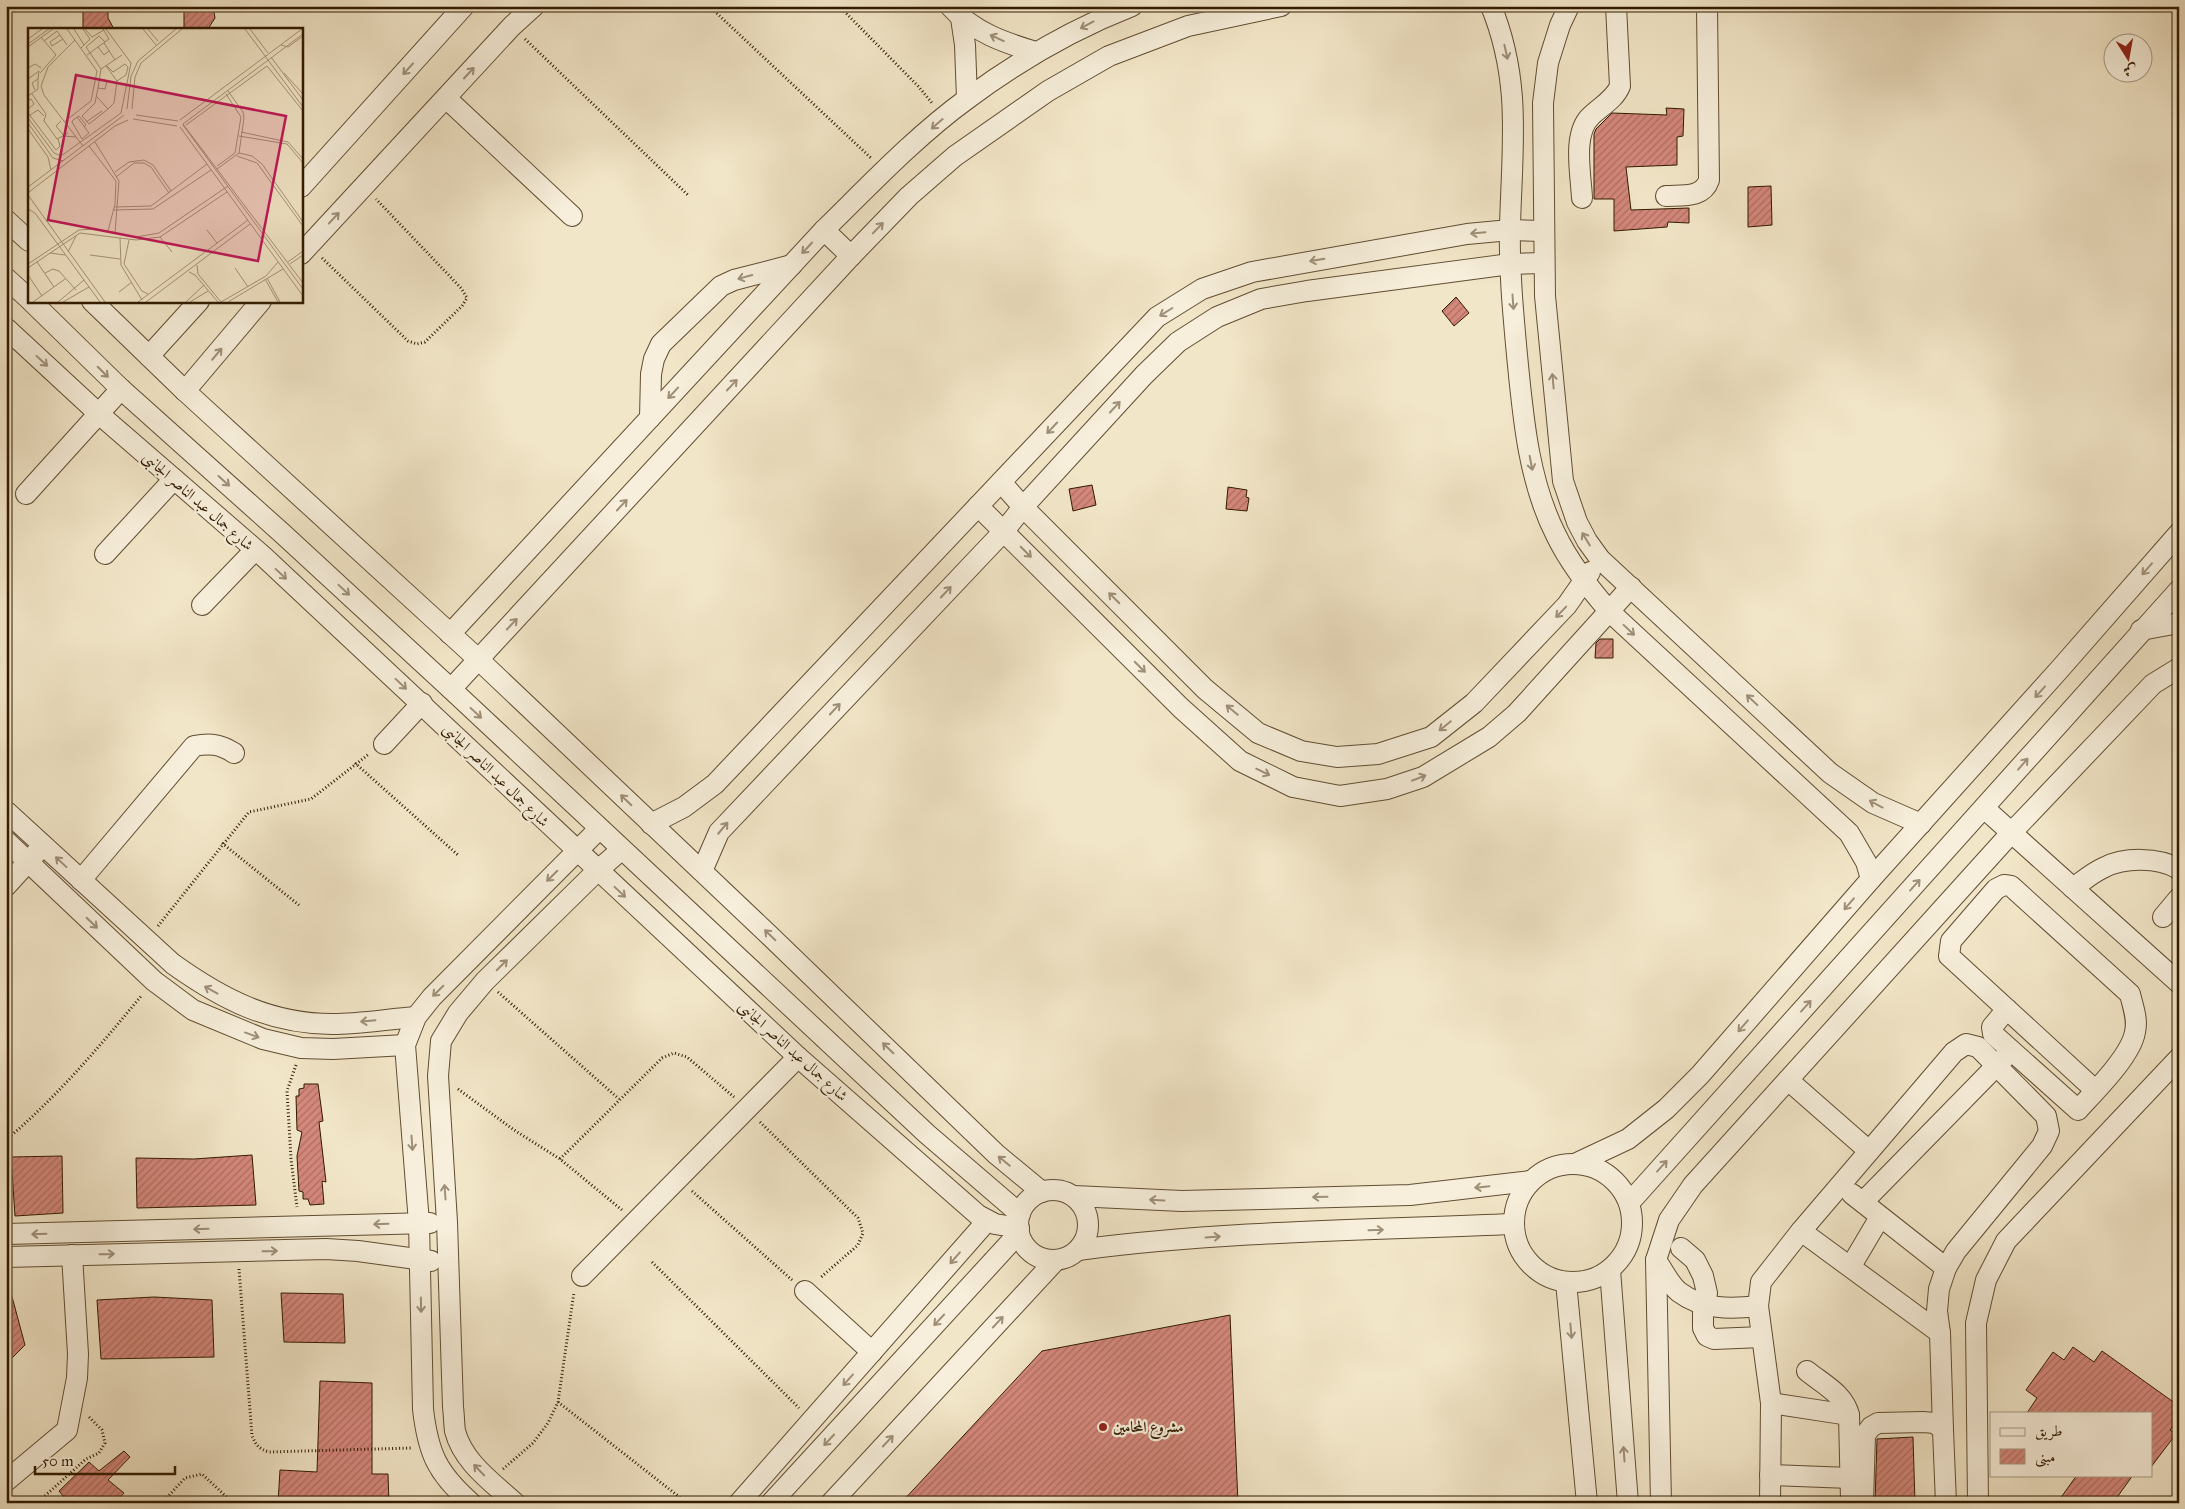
<svg xmlns="http://www.w3.org/2000/svg" width="2185" height="1509" font-family="'IM FELL Great Primer',Amiri,serif">
	<style>
		.building { fill: url(#building-hatch); stroke: #311a00 }
		.lines { fill: none; stroke-linecap: round; stroke-linejoin: round }
		.minor-casing { stroke: #614d32; stroke-width: 22 }
		.path { stroke: #311a00; stroke-width: 3; stroke-dasharray: 1 2.5; stroke-linecap: butt }
		.minor { stroke: #f7efdb; stroke-width: 20 }
		.oneway { stroke: #9e8f78 }
		.poi-dot { fill: #8f2418; stroke: #f7efdb; stroke-width: 2 }
		.labels { text-anchor: middle; stroke-width: 4.5; stroke-linejoin: round; paint-order: stroke }
		.street-label { font-size: 15px; fill: #311a00; stroke: #f7efdb }
		.poi-label { font-size: 15px; font-weight: bold; fill: #311a00; stroke: #f7efdb; text-anchor: start }
		.inset-road { fill: none; stroke: #a59478; stroke-width: 1 }
		.view { fill: #c2185b; fill-opacity: 0.15; stroke: #c2185b; stroke-width: 2.5 }
		.inset-edge { fill: none; stroke: #311a00; stroke-width: 2.5 }
	</style>
	<defs>
		<pattern id="building-hatch" width="6" height="6" patternUnits="userSpaceOnUse" patternTransform="scale(1.25)"><rect width="6" height="6" fill="#d5887c"/><path d="M-1 1l2-2M0 6l6-6M5 7l2-2" fill="none" stroke="#ad6e63"/></pattern>
	</defs>
	<rect width="100%" height="100%" fill="#f2e6c8"/>
	<filter id="stains"><feTurbulence type="fractalNoise" baseFrequency=".004" numOctaves="4"/><feColorMatrix values="0 0 0 0 .2 0 0 0 0 .09 0 0 0 0 .02 0 0 0 .5 -.17"/></filter>
	<radialGradient id="worn" r=".72"><stop offset=".6" stop-color="#630" stop-opacity="0"/><stop offset="1" stop-color="#630" stop-opacity=".3"/></radialGradient>
	<g class="building">
		<path d="M83,6H108V18L114,29H83Z"/>
		<path d="M184,6H213L215,18L208,29H184Z"/>
		<path d="M1666,108L1684,109L1683,136L1677,137V165L1626,167L1631,210L1689,208V223L1668,222L1667,227L1614,231V199H1594V134L1596,129L1612,113L1667,115Z"/>
		<path d="M1771,186L1772,225L1748,227V187Z"/>
		<path d="M1456,297L1469,313L1454,326L1442,311Z"/>
		<path d="M1092,485L1096,505L1073,511L1069,489Z"/>
		<path d="M1228,487L1247,490L1246,497L1249,498L1247,511L1226,509Z"/>
		<path d="M1600,639H1613V658H1595L1596,643Z"/>
		<path d="M304,1084H318L323,1121L319,1122L326,1182L322,1181L324,1204L310,1205L308,1199H303V1192L299,1191L297,1156L302,1132L297,1130L296,1096H299V1089L304,1088Z"/>
		<path d="M252,1155L256,1205L137,1208L136,1158L194,1159Z"/>
		<path d="M62,1156L63,1213L15,1216L11,1157Z"/>
		<path d="M11,1293L25,1345L6,1364V1294Z"/>
		<path d="M281,1293L343,1294L345,1343L284,1342Z"/>
		<path d="M154,1297L212,1300L214,1357L101,1359L97,1300Z"/>
		<path d="M1230,1315L1238,1503H901L1042,1351Z"/>
		<path d="M2073,1347L2094,1362L2102,1351L2179,1406V1419L2170,1430L2176,1434L2151,1467V1413H2027L2037,1398L2026,1390L2053,1352L2064,1360Z"/>
		<path d="M320,1381L372,1383V1474H388L389,1503H278L280,1470L317,1472Z"/>
		<path d="M1913,1437L1915,1503H1875L1877,1439Z"/>
		<path d="M124,1451L130,1457L108,1480L124,1493L115,1503H69L59,1491L89,1462L99,1471Z"/>
		<path d="M2077,1475H2133L2113,1503H2057Z"/>
	</g>
	<g class="lines">
		<defs>
			<g id="minor">
				<path d="M950,6C973,32 1005,43 1036,52"/>
				<path d="M1491,6C1522,82 1512,147 1510,226C1509,269 1513,312 1517,355C1523,416 1528,480 1556,535C1570,564 1589,588 1610,612L1849,833L1866,862L1871,879"/>
				<path d="M1569,6L1560,25L1548,63L1543,103L1545,296L1563,481L1577,522L1587,541L1600,559L1830,773L1873,803L1921,824"/>
				<path d="M961,18L965,45L967,99"/>
				<path d="M446,98L572,216"/>
				<path d="M301,187L464,6"/>
				<path d="M1666,196C1683,195 1703,198 1709,180L1707,6"/>
				<path d="M1582,198C1581,175 1572,133 1591,116C1600,107 1615,99 1620,86L1616,6"/>
				<path d="M6,220L29,241"/>
				<path d="M824,230L851,256"/>
				<path d="M301,254L512,26L534,6"/>
				<path d="M6,278L29,299"/>
				<path d="M31,301L121,389L283,534L451,689L927,1134L1020,1214"/>
				<path d="M92,301L185,391L479,660L768,934L996,1154L1042,1192"/>
				<path d="M6,328L99,414L263,556L798,1057L978,1215L995,1224L1019,1228"/>
				<path d="M149,356L199,301"/>
				<path d="M185,391L261,301"/>
				<path d="M650,418L651,374L654,359L661,344L721,286L734,280L792,265"/>
				<path d="M1001,482L1023,507L1205,689L1258,733L1301,751L1337,757L1378,754L1431,737L1474,703L1567,605L1590,572"/>
				<path d="M26,494L121,389"/>
				<path d="M978,506L1181,708L1240,761L1293,787L1340,796L1387,789L1423,777L1489,737L1517,713L1631,587"/>
				<path d="M105,554L174,479"/>
				<path d="M202,605L255,550"/>
				<path d="M2141,630L2179,623"/>
				<path d="M450,634L824,230C870,185 915,137 967,99C1018,61 1073,29 1132,6"/>
				<path d="M451,689L851,256L909,196L955,156L1048,91L1109,56L1188,26L1281,6"/>
				<path d="M384,744L422,703"/>
				<path d="M1984,808L2179,983"/>
				<path d="M6,811L173,964C222,999 270,1024 332,1024C360,1024 388,1019 416,1017"/>
				<path d="M651,824L684,807L715,784L1157,317L1202,289L1252,272L1467,234L1510,230L1544,231"/>
				<path d="M6,841L154,981L193,1010L263,1039L301,1048L333,1049L405,1045"/>
				<path d="M702,871L719,832L1004,531L1023,507L1144,375L1178,342L1217,317L1261,299L1307,291L1510,264L1544,263"/>
				<path d="M81,880L194,746C210,743 220,744 234,753"/>
				<path d="M6,886L37,852"/>
				<path d="M2073,888C2083,881 2092,873 2103,868C2124,857 2158,857 2179,869"/>
				<path d="M2163,917L2179,898"/>
				<path d="M2007,1009L1992,1027L1993,1034L2078,1110C2095,1091 2131,1056 2135,1032C2138,1019 2133,1007 2130,994L2011,886L2004,885L1996,889L1951,941L1949,956L2095,1090"/>
				<path d="M1788,1080L1869,1151"/>
				<path d="M1577,1163L1628,1139L1666,1109L1700,1075L1871,879L2059,670L2179,533"/>
				<circle cx="1573" cy="1223" r="59"/>
				<circle cx="1053" cy="1225" r="35"/>
				<path d="M1852,1194L1946,1268"/>
				<path d="M1074,1196L1182,1201L1410,1195L1530,1181"/>
				<path d="M1630,1202L2179,590"/>
				<path d="M1863,1202L2005,1057"/>
				<path d="M1801,1231L1954,1052L1966,1044L1978,1047L2046,1116L2049,1131L2042,1146L1956,1251L1946,1268L1939,1289L1937,1311L1940,1333L1943,1430"/>
				<path d="M6,1234L430,1223"/>
				<path d="M1681,1248L1695,1260L1703,1276L1707,1293L1703,1304V1328L1707,1336L1714,1339L1762,1337"/>
				<path d="M1078,1250C1222,1231 1368,1230 1513,1224"/>
				<path d="M6,1257L326,1249L358,1251L431,1261"/>
				<path d="M1656,1260C1663,1270 1670,1285 1679,1292C1703,1310 1731,1309 1758,1306"/>
				<path d="M1851,1266L1880,1217"/>
				<path d="M1610,1270L1628,1503"/>
				<path d="M582,1276L798,1057"/>
				<path d="M1566,1282L1587,1503"/>
				<path d="M805,1291L872,1352"/>
				<path d="M1807,1371C1823,1384 1844,1394 1849,1415L1851,1500"/>
				<path d="M1771,1403L1849,1415"/>
				<path d="M1770,1475L1850,1478"/>
				<path d="M6,1481L67,1430L77,1378L78,1354L72,1255"/>
				<path d="M471,1503C437,1473 428,1453 423,1409L419,1223L405,1045L416,1017L432,997L599,829"/>
				<path d="M515,1503C492,1482 463,1462 455,1431C454,1423 454,1415 453,1407L447,1222L438,1076L441,1041L458,1013L485,981L597,871L621,850"/>
				<path d="M739,1503L987,1221"/>
				<path d="M771,1503L1019,1233"/>
				<path d="M831,1503L1056,1260"/>
				<path d="M1661,1503L1656,1260L1669,1220L1693,1185L2012,832L2153,684L2179,668"/>
				<path d="M1770,1503L1771,1403L1758,1306L1761,1282L1801,1231L1940,1333"/>
				<path d="M1863,1503L1865,1435L1871,1427L1878,1423L1923,1422L1935,1423L1943,1430L1946,1503"/>
				<path d="M1978,1503L1976,1323L1986,1280L2006,1241L2179,1058"/>
			</g>
		</defs>
		<use href="#minor" class="minor-casing"/>
		<g class="path">
			<path d="M709,6L871,158"/>
			<path d="M839,6L918,86L932,103"/>
			<path d="M525,39L689,196"/>
			<path d="M322,258L408,341L417,344L425,342L462,306L467,298L461,288L376,199"/>
			<path d="M355,763L459,856"/>
			<path d="M222,843L300,906"/>
			<path d="M158,926L249,812L311,799L369,754"/>
			<path d="M498,992L619,1099"/>
			<path d="M296,1065L287,1091L291,1159L297,1207"/>
			<path d="M458,1089L514,1130L560,1159L622,1210"/>
			<path d="M760,1122L858,1218L863,1233L858,1245L820,1278"/>
			<path d="M6,1140C57,1097 100,1046 142,995"/>
			<path d="M560,1159L662,1058L674,1053L687,1057L734,1097"/>
			<path d="M692,1191L792,1280"/>
			<path d="M652,1262L799,1408"/>
			<path d="M239,1269L252,1436C256,1445 259,1449 269,1452L411,1448"/>
			<path d="M558,1402L687,1503"/>
			<path d="M503,1469L533,1443L548,1423L558,1402L574,1292"/>
			<path d="M37,1503L86,1459L99,1453L105,1443L102,1430L88,1416"/>
			<path d="M162,1503L185,1478L202,1474L233,1503"/>
		</g>
		<use href="#minor" class="minor"/>
	</g>
	<defs><path id="oneway-shaft" d="M-6 0H5M1.5-3L5.5 0L1.5 3" fill="none" stroke-width="1.6" stroke-linecap="round" stroke-linejoin="round" transform="scale(1.25)"/></defs>
	<g class="oneway">
		<use href="#oneway-shaft" transform="translate(1087 25) rotate(152)"/>
		<use href="#oneway-shaft" transform="translate(997 38) rotate(-156)"/>
		<use href="#oneway-shaft" transform="translate(1506 52) rotate(77)"/>
		<use href="#oneway-shaft" transform="translate(408 69) rotate(132)"/>
		<use href="#oneway-shaft" transform="translate(469 73) rotate(-47)"/>
		<use href="#oneway-shaft" transform="translate(937 124) rotate(139)"/>
		<use href="#oneway-shaft" transform="translate(334 218) rotate(-47)"/>
		<use href="#oneway-shaft" transform="translate(878 228) rotate(-46)"/>
		<use href="#oneway-shaft" transform="translate(1478 233) rotate(175)"/>
		<use href="#oneway-shaft" transform="translate(807 248) rotate(133)"/>
		<use href="#oneway-shaft" transform="translate(1317 260) rotate(170)"/>
		<use href="#oneway-shaft" transform="translate(745 277) rotate(165)"/>
		<use href="#oneway-shaft" transform="translate(1513 302) rotate(86)"/>
		<use href="#oneway-shaft" transform="translate(1166 312) rotate(148)"/>
		<use href="#oneway-shaft" transform="translate(217 354) rotate(-50)"/>
		<use href="#oneway-shaft" transform="translate(42 361) rotate(43)"/>
		<use href="#oneway-shaft" transform="translate(103 372) rotate(45)"/>
		<use href="#oneway-shaft" transform="translate(1553 381) rotate(-95)"/>
		<use href="#oneway-shaft" transform="translate(732 385) rotate(-47)"/>
		<use href="#oneway-shaft" transform="translate(673 393) rotate(133)"/>
		<use href="#oneway-shaft" transform="translate(1115 407) rotate(-47)"/>
		<use href="#oneway-shaft" transform="translate(1052 428) rotate(133)"/>
		<use href="#oneway-shaft" transform="translate(1531 463) rotate(79)"/>
		<use href="#oneway-shaft" transform="translate(224 481) rotate(42)"/>
		<use href="#oneway-shaft" transform="translate(622 505) rotate(-47)"/>
		<use href="#oneway-shaft" transform="translate(1586 539) rotate(-121)"/>
		<use href="#oneway-shaft" transform="translate(1026 552) rotate(45)"/>
		<use href="#oneway-shaft" transform="translate(2147 569) rotate(131)"/>
		<use href="#oneway-shaft" transform="translate(281 574) rotate(43)"/>
		<use href="#oneway-shaft" transform="translate(344 590) rotate(43)"/>
		<use href="#oneway-shaft" transform="translate(946 592) rotate(-47)"/>
		<use href="#oneway-shaft" transform="translate(1114 598) rotate(-135)"/>
		<use href="#oneway-shaft" transform="translate(1561 612) rotate(134)"/>
		<use href="#oneway-shaft" transform="translate(512 624) rotate(-47)"/>
		<use href="#oneway-shaft" transform="translate(1629 630) rotate(43)"/>
		<use href="#oneway-shaft" transform="translate(1140 667) rotate(45)"/>
		<use href="#oneway-shaft" transform="translate(401 684) rotate(43)"/>
		<use href="#oneway-shaft" transform="translate(2040 692) rotate(132)"/>
		<use href="#oneway-shaft" transform="translate(1752 700) rotate(-137)"/>
		<use href="#oneway-shaft" transform="translate(835 709) rotate(-47)"/>
		<use href="#oneway-shaft" transform="translate(1232 710) rotate(-140)"/>
		<use href="#oneway-shaft" transform="translate(476 713) rotate(43)"/>
		<use href="#oneway-shaft" transform="translate(1445 726) rotate(141)"/>
		<use href="#oneway-shaft" transform="translate(2023 764) rotate(-49)"/>
		<use href="#oneway-shaft" transform="translate(1263 772) rotate(26)"/>
		<use href="#oneway-shaft" transform="translate(1419 778) rotate(-21)"/>
		<use href="#oneway-shaft" transform="translate(626 800) rotate(-136)"/>
		<use href="#oneway-shaft" transform="translate(1876 804) rotate(-152)"/>
		<use href="#oneway-shaft" transform="translate(723 828) rotate(-50)"/>
		<use href="#oneway-shaft" transform="translate(61 862) rotate(-137)"/>
		<use href="#oneway-shaft" transform="translate(552 876) rotate(135)"/>
		<use href="#oneway-shaft" transform="translate(1915 885) rotate(-48)"/>
		<use href="#oneway-shaft" transform="translate(620 892) rotate(43)"/>
		<use href="#oneway-shaft" transform="translate(1849 904) rotate(131)"/>
		<use href="#oneway-shaft" transform="translate(92 923) rotate(44)"/>
		<use href="#oneway-shaft" transform="translate(770 935) rotate(-136)"/>
		<use href="#oneway-shaft" transform="translate(502 965) rotate(-45)"/>
		<use href="#oneway-shaft" transform="translate(211 990) rotate(-151)"/>
		<use href="#oneway-shaft" transform="translate(438 991) rotate(135)"/>
		<use href="#oneway-shaft" transform="translate(1806 1006) rotate(-48)"/>
		<use href="#oneway-shaft" transform="translate(368 1021) rotate(175)"/>
		<use href="#oneway-shaft" transform="translate(1743 1026) rotate(131)"/>
		<use href="#oneway-shaft" transform="translate(252 1035) rotate(20)"/>
		<use href="#oneway-shaft" transform="translate(888 1048) rotate(-136)"/>
		<use href="#oneway-shaft" transform="translate(412 1143) rotate(86)"/>
		<use href="#oneway-shaft" transform="translate(1004 1161) rotate(-141)"/>
		<use href="#oneway-shaft" transform="translate(1662 1166) rotate(-48)"/>
		<use href="#oneway-shaft" transform="translate(1482 1187) rotate(174)"/>
		<use href="#oneway-shaft" transform="translate(445 1192) rotate(-94)"/>
		<use href="#oneway-shaft" transform="translate(1320 1197) rotate(179)"/>
		<use href="#oneway-shaft" transform="translate(1157 1200) rotate(-177)"/>
		<use href="#oneway-shaft" transform="translate(381 1224) rotate(178)"/>
		<use href="#oneway-shaft" transform="translate(201 1229) rotate(178)"/>
		<use href="#oneway-shaft" transform="translate(1376 1230) rotate(-2)"/>
		<use href="#oneway-shaft" transform="translate(39 1234) rotate(178)"/>
		<use href="#oneway-shaft" transform="translate(1213 1237) rotate(-4)"/>
		<use href="#oneway-shaft" transform="translate(270 1251) rotate(-1)"/>
		<use href="#oneway-shaft" transform="translate(107 1254) rotate(-1)"/>
		<use href="#oneway-shaft" transform="translate(955 1258) rotate(131)"/>
		<use href="#oneway-shaft" transform="translate(421 1305) rotate(89)"/>
		<use href="#oneway-shaft" transform="translate(939 1320) rotate(133)"/>
		<use href="#oneway-shaft" transform="translate(998 1322) rotate(-47)"/>
		<use href="#oneway-shaft" transform="translate(1571 1331) rotate(85)"/>
		<use href="#oneway-shaft" transform="translate(848 1380) rotate(132)"/>
		<use href="#oneway-shaft" transform="translate(829 1440) rotate(133)"/>
		<use href="#oneway-shaft" transform="translate(888 1441) rotate(-47)"/>
		<use href="#oneway-shaft" transform="translate(1624 1454) rotate(-94)"/>
		<use href="#oneway-shaft" transform="translate(479 1470) rotate(-134)"/>
	</g>
	<circle class="poi-dot" cx="1103" cy="1427" r="5"/>
	<g class="labels">
		<g class="street-label">
			<text transform="translate(198 501) rotate(41)" y="5">شارع جمال عبد الناصر الجانبى</text>
			<text transform="translate(496 775) rotate(44)" y="5">شارع جمال عبد الناصر الجانبى</text>
			<text transform="translate(793 1051) rotate(42)" y="5">شارع جمال عبد الناصر الجانبى</text>
		</g>
		<g class="poi-label">
			<text x="1113" y="1432">مشروع المحامين</text>
		</g>
	</g>
	<g transform="translate(28 28)">
		<rect width="275" height="275" fill="#f2e6c8"/>
		<path class="inset-road" d="M46,1L56,17M57,1L64,9L76,2M115,1L128,17M120,1L130,13M217,1L275,79M222,1L240,25M29,3L39,17M32,7L22,14L24,18L35,11M0,11L14,1M47,12L20,39L13,58L16,67L55,118M16,13L29,3M77,14L71,8L58,19L73,41L70,60L77,61L79,53M76,15L87,32M0,16L21,1M253,17L260,19L275,8M0,19L25,1M70,19L76,27L81,23M53,20L62,11L55,1M59,27L81,11L75,1M243,29L275,72M78,38L89,53L98,47L100,39L97,36L85,44L79,38M0,40L7,36L13,40M73,41L94,27M12,45L28,27L13,9M256,45L275,66M0,51L11,43L10,51M70,60L67,75L54,88L61,96L80,81M4,66L18,86L16,93L29,111L40,105M0,68L10,61V51L4,55L7,62M69,69L80,81L86,75L89,53M0,72L3,71L6,76L0,81M99,81L103,48L110,33L148,1M104,81L107,49L113,35L154,1M0,85L28,122L32,118L30,111M2,87L10,82L16,88M108,87L150,93M49,89L61,105L54,111L44,94L45,92L51,88L58,97L56,99M0,90L26,125L33,128L93,85L103,35L78,1M105,91L149,98M152,92L274,1M33,93L28,98L36,108L48,109M36,94L63,73L69,43L39,1M58,94L74,83M0,95L25,130L35,133M155,96L275,255M155,96L275,6M155,97L275,261M158,97L239,38L275,83M152,99L275,268M0,101L20,129L23,142M213,104L260,114L275,131M211,108L259,116L275,135M67,114L91,153L87,205M61,118L88,153L87,176L80,203M211,125L224,128L234,136L275,194M209,128L229,135L275,198M189,138L207,125L213,89L198,66M189,141L211,125L216,90L215,84L200,63M87,144L101,134L116,132L125,137L143,163M88,149L106,135H116L123,139L141,165M0,159L96,87M1,164L87,98L100,92M0,167L77,274M87,179L123,178L179,136M0,181L7,185L72,274M86,182L125,181L183,142M179,202L189,215M132,209L144,224M92,210L93,237L114,272M101,212L96,236L114,263L120,266M40,224L48,208M22,225L37,227M62,227L92,231M9,234L26,259M260,234L275,223M0,236L51,202L68,201L108,209L131,205L200,158M262,236L275,227M169,237L170,246L193,274M0,240L52,205L108,212L132,209L199,164M207,240L220,259M161,244L167,247L190,274M17,245L25,241L31,243L48,262M0,247L14,268M239,250L252,274M237,251L250,274M91,264L104,254M5,274L37,251M30,274L56,252M35,274L61,259M110,274L220,192M118,274L222,196M158,274L176,257M162,274L180,263M193,274L238,248L250,234M200,274L255,241"/>
		<path class="view" d="M48,47L258,88L230,233L20,192Z"/>
		<rect width="275" height="275" class="inset-edge"/>
	</g>
	<rect width="2185" height="1509" fill="none" stroke="#f2e6c8" stroke-width="25"/>
	<rect x="8" y="8" width="2170" height="1494" fill="none" stroke="#311a00" stroke-width="2.5"/>
	<rect x="12" y="12" width="2160" height="1484" fill="none" stroke="#311a00"/>
	<rect x="1990" y="1412" width="162" height="65" fill="#f7efdb" stroke="#a89a83"/>
	<rect x="2000" y="1428" width="25" height="8" fill="#f7efdb" stroke="#a89a83"/>
	<text x="2035" y="1436" font-size="15" fill="#311a00">طريق</text>
	<rect x="2000" y="1449" width="25" height="15" fill="url(#building-hatch)" stroke="#a89a83"/>
	<text x="2035" y="1462" font-size="15" fill="#311a00">مبنى</text>
	<g transform="translate(2128 58) rotate(169)"><circle r="24" fill="#f7efdb" stroke="#a89a83"/>
	<path d="M0-4L9 19L0 12L-9 19Z" fill="#8f2418"/>
	<text y="-8" font-size="14" font-weight="bold" text-anchor="middle" fill="#311a00">ش</text>
	</g>
	<path d="M35 1466v8h140v-8" fill="none" stroke="#311a00" stroke-width="2.5"/>
	<text x="42" y="1466" font-size="15" fill="#311a00" stroke="#f7efdb" stroke-width="4" paint-order="stroke">50 m</text>
	<rect width="100%" height="100%" filter="url(#stains)"/>
	<rect width="100%" height="100%" fill="url(#worn)"/>
</svg>
